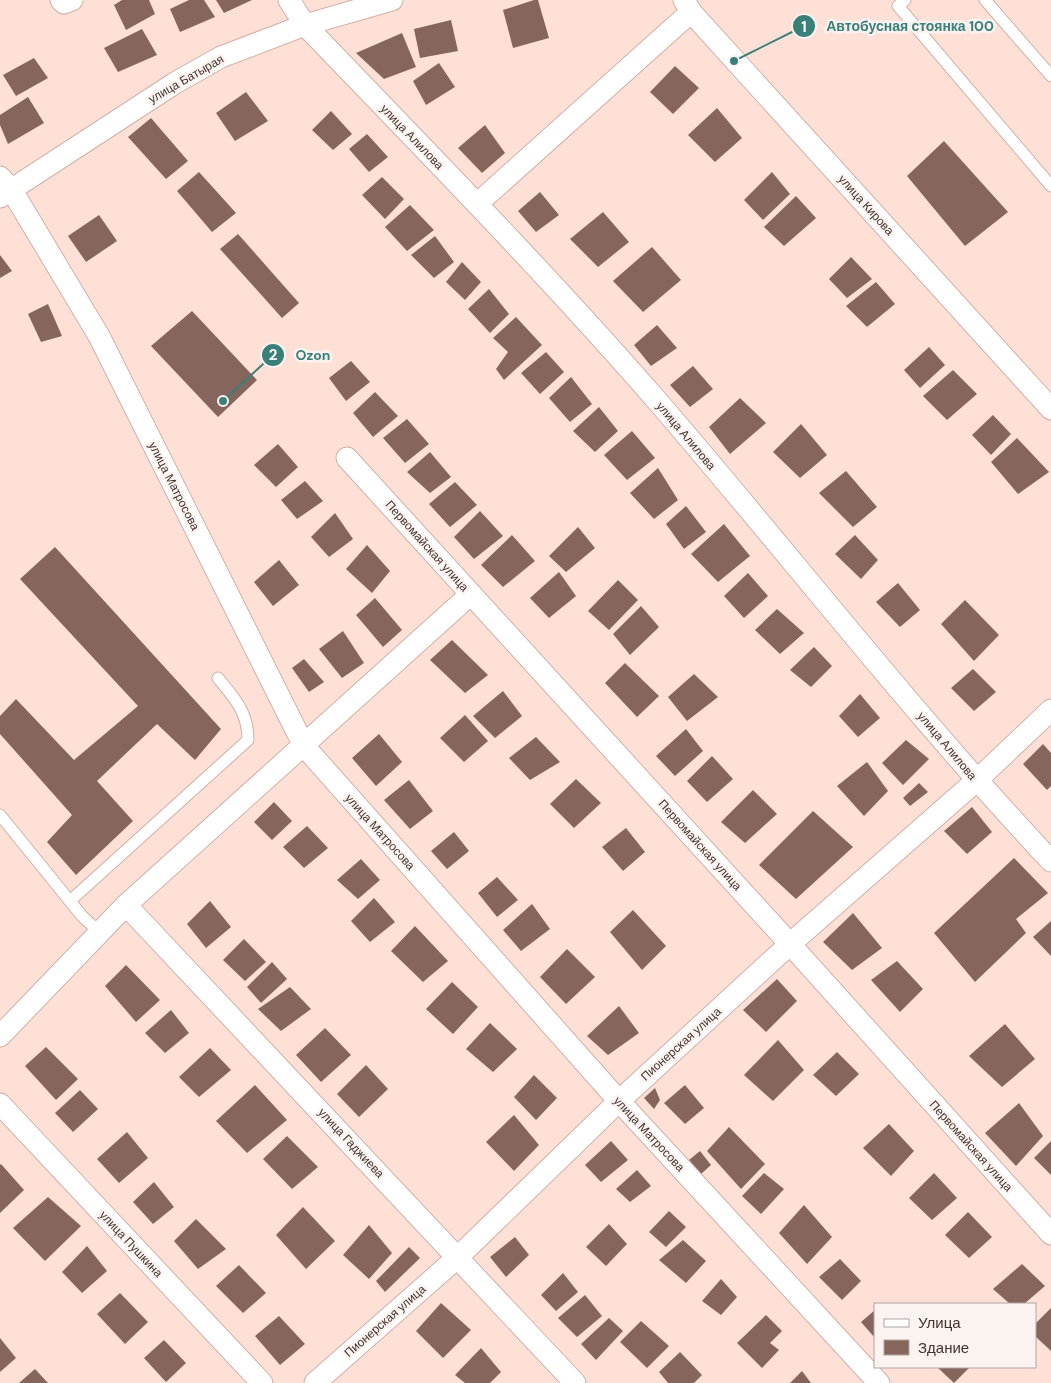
<svg xmlns="http://www.w3.org/2000/svg" width="1051" height="1383" font-family="'DM Sans',sans-serif">
	<style>
		.building { fill: #86655c }
		.lines { fill: none; stroke-linecap: round; stroke-linejoin: round }
		.lane-casing { stroke: #d3afa5; stroke-width: 13 }
		.street-casing { stroke: #d3afa5; stroke-width: 23 }
		.lane { stroke: #fff; stroke-width: 11 }
		.street { stroke: #fff; stroke-width: 21 }
		.labels { text-anchor: middle; stroke-width: 5; stroke-linejoin: round; paint-order: stroke }
		.street-label { font-size: 12px; fill: #41332f; stroke: #faf3f0 }
		.leader { fill: none; stroke: #398079; stroke-width: 2 }
		.callout-dot { fill: #398079; stroke: #faf3f0; stroke-width: 2 }
		.mark-label { font-size: 15px; text-anchor: middle; font-weight: bold; fill: #fff }
		.callout-label { font-size: 14px; text-anchor: middle; font-weight: bold; fill: #398079; stroke: #faf3f0; stroke-width: 5; stroke-linejoin: round; paint-order: stroke }
	</style>
	<rect width="100%" height="100%" fill="#fee0d7"/>
	<g class="building">
		<path d="M122,0H149L155,14L126,30L114,5Z"/>
		<path d="M189,0H204L215,17L180,32L170,9Z"/>
		<path d="M216,0H252L224,13Z"/>
		<path d="M534,0H538L549,38L513,48L503,10Z"/>
		<path d="M451,20L458,51L420,58L414,29Z"/>
		<path d="M142,29L157,55L118,72L104,48Z"/>
		<path d="M402,33L416,67L384,79L356,53Z"/>
		<path d="M34,58L48,78L16,96L3,75Z"/>
		<path d="M439,63L455,87L426,105L413,81Z"/>
		<path d="M675,66L699,88L673,114L650,92Z"/>
		<path d="M246,92L268,121L235,141L216,113Z"/>
		<path d="M28,97L44,123L8,144L0,125V115Z"/>
		<path d="M717,108L742,138L715,162L688,135Z"/>
		<path d="M331,111L352,134L333,150L312,130Z"/>
		<path d="M151,118L188,161L166,179L128,137Z"/>
		<path d="M485,125L505,153L482,173L458,148Z"/>
		<path d="M367,134L388,157L369,172L349,149Z"/>
		<path d="M944,141L1008,212L965,246L907,176Z"/>
		<path d="M199,172L236,213L212,232L177,191Z"/>
		<path d="M772,172L790,194L763,220L744,200Z"/>
		<path d="M382,177L404,199L385,219L362,195Z"/>
		<path d="M540,192L559,215L536,232L518,211Z"/>
		<path d="M796,196L816,218L784,246L764,227Z"/>
		<path d="M410,205L434,230L407,251L385,227Z"/>
		<path d="M603,212L629,242L598,267L570,239Z"/>
		<path d="M99,215L117,241L86,262L68,236Z"/>
		<path d="M238,234L299,303L282,318L220,249Z"/>
		<path d="M435,236L454,262L434,278L411,255Z"/>
		<path d="M652,247L681,280L643,312L613,281Z"/>
		<path d="M0,255L12,271L0,278Z"/>
		<path d="M851,257L872,279L847,298L829,279Z"/>
		<path d="M462,262L481,282L465,300L446,282Z"/>
		<path d="M876,282L895,304L867,327L846,306Z"/>
		<path d="M489,289L509,314L490,333L468,309Z"/>
		<path d="M48,304L62,336L41,342L28,314Z"/>
		<path d="M192,311L257,380L218,417L151,346Z"/>
		<path d="M516,317L542,345L504,380L496,369L508,352L493,338Z"/>
		<path d="M657,325L677,348L651,366L634,345Z"/>
		<path d="M929,347L945,365L920,388L904,370Z"/>
		<path d="M546,352L564,372L540,394L521,373Z"/>
		<path d="M351,361L370,382L346,401L329,378Z"/>
		<path d="M693,366L713,389L690,407L670,385Z"/>
		<path d="M953,370L977,394L947,420L923,396Z"/>
		<path d="M571,377L592,404L570,422L549,398Z"/>
		<path d="M375,392L398,416L373,437L353,413Z"/>
		<path d="M740,398L766,423L730,454L709,427Z"/>
		<path d="M599,407L618,431L595,452L573,431Z"/>
		<path d="M993,415L1011,434L991,455L972,435Z"/>
		<path d="M407,419L429,444L405,463L383,438Z"/>
		<path d="M801,424L827,455L800,478L773,452Z"/>
		<path d="M632,431L655,458L627,480L604,455Z"/>
		<path d="M1017,438L1049,472L1018,494L991,462Z"/>
		<path d="M278,444L298,467L276,487L254,465Z"/>
		<path d="M430,452L451,477L430,493L407,472Z"/>
		<path d="M658,468L678,500L654,519L630,493Z"/>
		<path d="M846,471L877,507L853,527L819,493Z"/>
		<path d="M305,481L323,501L297,519L281,500Z"/>
		<path d="M455,482L477,505L450,527L429,504Z"/>
		<path d="M686,506L706,532L684,549L666,524Z"/>
		<path d="M480,511L503,536L474,559L454,537Z"/>
		<path d="M335,513L353,539L329,557L311,537Z"/>
		<path d="M724,524L750,556L718,582L691,554Z"/>
		<path d="M578,527L595,548L566,572L549,556Z"/>
		<path d="M512,535L535,561L503,587L481,565Z"/>
		<path d="M855,535L878,560L861,579L835,554Z"/>
		<path d="M367,545L390,571L372,593L346,569Z"/>
		<path d="M55,547L221,729L195,760L157,724L97,781L133,821L76,875L47,842L72,815L0,734V716L16,699L74,760L138,706L20,579Z"/>
		<path d="M279,560L299,585L273,606L254,582Z"/>
		<path d="M559,572L576,596L549,618L530,598Z"/>
		<path d="M748,573L768,596L744,618L724,596Z"/>
		<path d="M618,580L638,600L609,630L588,611Z"/>
		<path d="M898,583L920,610L900,627L876,602Z"/>
		<path d="M375,598L402,630L383,647L356,615Z"/>
		<path d="M965,600L999,635L974,661L941,624Z"/>
		<path d="M641,606L659,627L630,655L613,634Z"/>
		<path d="M777,609L804,633L780,654L755,630Z"/>
		<path d="M343,631L364,663L342,678L319,649Z"/>
		<path d="M452,640L488,675L465,693L430,660Z"/>
		<path d="M814,647L832,666L811,687L790,670Z"/>
		<path d="M304,659L324,682L309,692L292,668Z"/>
		<path d="M625,663L659,696L637,717L605,683Z"/>
		<path d="M973,669L996,692L974,711L951,688Z"/>
		<path d="M694,674L718,697L687,721L668,697Z"/>
		<path d="M503,691L522,716L495,738L473,716Z"/>
		<path d="M860,694L880,718L858,737L839,716Z"/>
		<path d="M465,715L488,741L464,762L440,738Z"/>
		<path d="M686,729L703,751L675,776L656,756Z"/>
		<path d="M379,734L402,762L376,786L352,758Z"/>
		<path d="M536,737L560,762L530,780L509,758Z"/>
		<path d="M906,740L929,759L903,785L882,763Z"/>
		<path d="M1043,744L1051,753V786L1047,790L1023,764Z"/>
		<path d="M712,756L733,779L707,802L687,781Z"/>
		<path d="M867,762L888,791L864,816L837,786Z"/>
		<path d="M576,779L601,803L574,828L550,804Z"/>
		<path d="M409,780L433,811L410,829L384,800Z"/>
		<path d="M919,783L928,792L910,806L903,798Z"/>
		<path d="M753,790L777,814L745,843L721,822Z"/>
		<path d="M274,802L292,821L272,840L254,822Z"/>
		<path d="M972,807L992,832L967,854L944,831Z"/>
		<path d="M813,811L853,847L796,899L759,865Z"/>
		<path d="M307,826L328,848L304,868L283,847Z"/>
		<path d="M626,828L645,852L623,871L602,847Z"/>
		<path d="M454,832L469,851L447,869L431,851Z"/>
		<path d="M1014,858L1048,893L1016,919L1026,933L975,982L934,933Z"/>
		<path d="M361,859L380,880L358,899L337,880Z"/>
		<path d="M497,877L518,900L497,917L478,893Z"/>
		<path d="M374,898L395,922L370,942L351,921Z"/>
		<path d="M210,901L231,927L206,948L187,924Z"/>
		<path d="M532,904L550,929L521,951L503,930Z"/>
		<path d="M633,910L666,946L642,970L610,932Z"/>
		<path d="M853,913L882,948L852,970L823,942Z"/>
		<path d="M1051,921V956L1033,937Z"/>
		<path d="M415,926L448,961L423,982L391,951Z"/>
		<path d="M244,939L266,962L245,981L223,960Z"/>
		<path d="M567,949L595,977L566,1004L540,977Z"/>
		<path d="M897,961L923,989L900,1012L871,980Z"/>
		<path d="M272,962L287,979L261,1003L247,987Z"/>
		<path d="M126,965L160,1000L136,1022L105,986Z"/>
		<path d="M777,979L797,1001L766,1032L743,1010Z"/>
		<path d="M452,982L478,1007L453,1034L426,1009Z"/>
		<path d="M290,987L311,1009L281,1031L258,1009Z"/>
		<path d="M619,1006L639,1033L608,1055L587,1036Z"/>
		<path d="M171,1010L189,1033L165,1053L145,1033Z"/>
		<path d="M490,1023L517,1049L493,1072L466,1049Z"/>
		<path d="M1005,1024L1035,1059L1002,1087L969,1056Z"/>
		<path d="M325,1028L351,1055L321,1082L296,1055Z"/>
		<path d="M778,1040L804,1070L773,1101L744,1075Z"/>
		<path d="M46,1047L78,1079L56,1100L25,1066Z"/>
		<path d="M210,1048L231,1070L199,1097L179,1077Z"/>
		<path d="M837,1052L859,1074L836,1096L813,1075Z"/>
		<path d="M366,1065L388,1089L359,1117L337,1094Z"/>
		<path d="M534,1075L557,1098L536,1120L514,1097Z"/>
		<path d="M255,1085L287,1120L247,1153L216,1121Z"/>
		<path d="M685,1085L704,1108L685,1124L664,1103Z"/>
		<path d="M655,1088L660,1100L654,1109L644,1098Z"/>
		<path d="M80,1090L98,1109L73,1132L55,1113Z"/>
		<path d="M1019,1103L1043,1136L1016,1166L985,1133Z"/>
		<path d="M514,1115L539,1145L514,1171L486,1142Z"/>
		<path d="M889,1124L914,1151L891,1176L863,1148Z"/>
		<path d="M729,1127L765,1164L741,1189L707,1151Z"/>
		<path d="M127,1132L148,1158L119,1183L97,1159Z"/>
		<path d="M287,1136L318,1167L292,1189L263,1159Z"/>
		<path d="M611,1141L628,1160L601,1182L585,1165Z"/>
		<path d="M1051,1141V1175L1034,1158Z"/>
		<path d="M700,1151L711,1165L701,1174L689,1160Z"/>
		<path d="M1,1164L24,1190L0,1213V1165Z"/>
		<path d="M637,1170L651,1186L630,1202L616,1189Z"/>
		<path d="M764,1173L784,1189L761,1214L742,1196Z"/>
		<path d="M934,1173L957,1198L932,1220L909,1198Z"/>
		<path d="M154,1182L174,1207L153,1224L133,1202Z"/>
		<path d="M48,1197L81,1226L45,1261L13,1228Z"/>
		<path d="M804,1205L832,1237L807,1264L779,1233Z"/>
		<path d="M303,1207L335,1241L306,1269L276,1235Z"/>
		<path d="M669,1211L686,1227L666,1247L649,1232Z"/>
		<path d="M968,1212L992,1237L969,1258L945,1235Z"/>
		<path d="M196,1219L226,1249L198,1269L174,1241Z"/>
		<path d="M609,1224L627,1244L606,1266L586,1247Z"/>
		<path d="M369,1225L392,1253L369,1279L343,1255Z"/>
		<path d="M515,1237L529,1255L506,1277L490,1257Z"/>
		<path d="M683,1240L706,1261L686,1283L659,1260Z"/>
		<path d="M87,1246L107,1271L82,1293L62,1272Z"/>
		<path d="M409,1247L420,1258L385,1292L376,1281Z"/>
		<path d="M840,1259L861,1281L842,1300L819,1277Z"/>
		<path d="M1022,1264L1045,1286L1024,1304H1010L993,1289Z"/>
		<path d="M239,1265L266,1293L243,1313L216,1286Z"/>
		<path d="M563,1273L578,1292L556,1311L541,1295Z"/>
		<path d="M721,1279L737,1297L721,1315L702,1301Z"/>
		<path d="M120,1293L148,1322L125,1344L97,1314Z"/>
		<path d="M585,1295L602,1316L577,1337L558,1318Z"/>
		<path d="M441,1303L471,1330L443,1358L416,1331Z"/>
		<path d="M1051,1308V1351L1035,1336V1324Z"/>
		<path d="M875,1310V1338L861,1322Z"/>
		<path d="M766,1315L782,1331L770,1343L779,1350L762,1368L737,1343Z"/>
		<path d="M279,1316L305,1344L280,1365L255,1336Z"/>
		<path d="M609,1318L623,1331L596,1360L581,1344Z"/>
		<path d="M641,1321L669,1346L647,1368L620,1342Z"/>
		<path d="M0,1338L16,1358L0,1372Z"/>
		<path d="M164,1340L186,1363L166,1382L144,1358Z"/>
		<path d="M481,1348L501,1372L490,1383H465L455,1375Z"/>
		<path d="M680,1352L702,1375L694,1383H668L659,1372Z"/>
		<path d="M937,1367H970L954,1383Z"/>
		<path d="M35,1369L48,1383H19Z"/>
		<path d="M802,1371L811,1383H790Z"/>
	</g>
	<g class="lines">
		<defs>
			<g id="lane">
				<path d="M905,0L898,6L1051,186"/>
				<path d="M985,0L1051,76"/>
				<path d="M0,815L82,916L99,932"/>
				<path d="M70,901L248,740C248,712 235,699 218,678"/>
			</g>
			<g id="street">
				<path d="M61,0L64,3L72,0"/>
				<path d="M289,0L305,25C424,149 546,273 659,403C790,555 913,714 1051,861"/>
				<path d="M684,0L691,12L1051,409"/>
				<path d="M0,177L11,189L99,336L304,746L619,1101L879,1383"/>
				<path d="M0,197L175,83L221,57L305,25L392,0"/>
				<path d="M477,204L691,12"/>
				<path d="M347,458L790,944L1051,1234"/>
				<path d="M126,905L575,1383"/>
				<path d="M0,1036L126,905L471,594"/>
				<path d="M0,1104L262,1383"/>
				<path d="M315,1383L458,1257L619,1101L790,944L976,781L1051,710"/>
			</g>
		</defs>
		<use href="#lane" class="lane-casing"/>
		<use href="#street" class="street-casing"/>
		<use href="#lane" class="lane"/>
		<use href="#street" class="street"/>
	</g>
	<g class="labels">
		<g class="street-label">
			<text transform="translate(186 79) rotate(-30)" y="4">улица Батырая</text>
			<text transform="translate(412 137) rotate(46)" y="4">улица Алилова</text>
			<text transform="translate(866 205) rotate(48)" y="4">улица Кирова</text>
			<text transform="translate(686 436) rotate(50)" y="4">улица Алилова</text>
			<text transform="translate(174 486) rotate(63)" y="4">улица Матросова</text>
			<text transform="translate(427 546) rotate(48)" y="4">Первомайская улица</text>
			<text transform="translate(947 746) rotate(50)" y="4">улица Алилова</text>
			<text transform="translate(380 832) rotate(48)" y="4">улица Матросова</text>
			<text transform="translate(700 845) rotate(48)" y="4">Первомайская улица</text>
			<text transform="translate(681 1044) rotate(-42)" y="4">Пионерская улица</text>
			<text transform="translate(649 1134) rotate(47)" y="4">улица Матросова</text>
			<text transform="translate(351 1143) rotate(47)" y="4">улица Гаджиева</text>
			<text transform="translate(971 1146) rotate(48)" y="4">Первомайская улица</text>
			<text transform="translate(131 1244) rotate(47)" y="4">улица Пушкина</text>
			<text transform="translate(385 1321) rotate(-41)" y="4">Пионерская улица</text>
		</g>
	</g>
	<path class="leader" d="M734 61L804 26M223 401L273 355"/>
	<g class="callout-dot">
		<circle cx="734" cy="61" r="5"/>
		<circle cx="223" cy="401" r="5"/>
		<circle cx="804" cy="26" r="12"/>
		<circle cx="273" cy="355" r="12"/>
	</g>
	<g class="mark-label">
		<text x="804" y="32">1</text>
		<text x="273" y="360">2</text>
	</g>
	<g class="callout-label">
		<text x="910" y="31">Автобусная стоянка 100</text>
		<text x="313" y="360">Ozon</text>
	</g>
	<rect x="874" y="1303" width="162" height="65" fill="#faf3f0" stroke="#b0a6a3"/>
	<rect x="884" y="1319" width="25" height="8" fill="#ffffff" stroke="#b0a6a3"/>
	<text x="918" y="1328" font-size="15" fill="#41332f">Улица</text>
	<rect x="884" y="1340" width="25" height="15" fill="#86655c" stroke="#b0a6a3"/>
	<text x="918" y="1353" font-size="15" fill="#41332f">Здание</text>
</svg>
